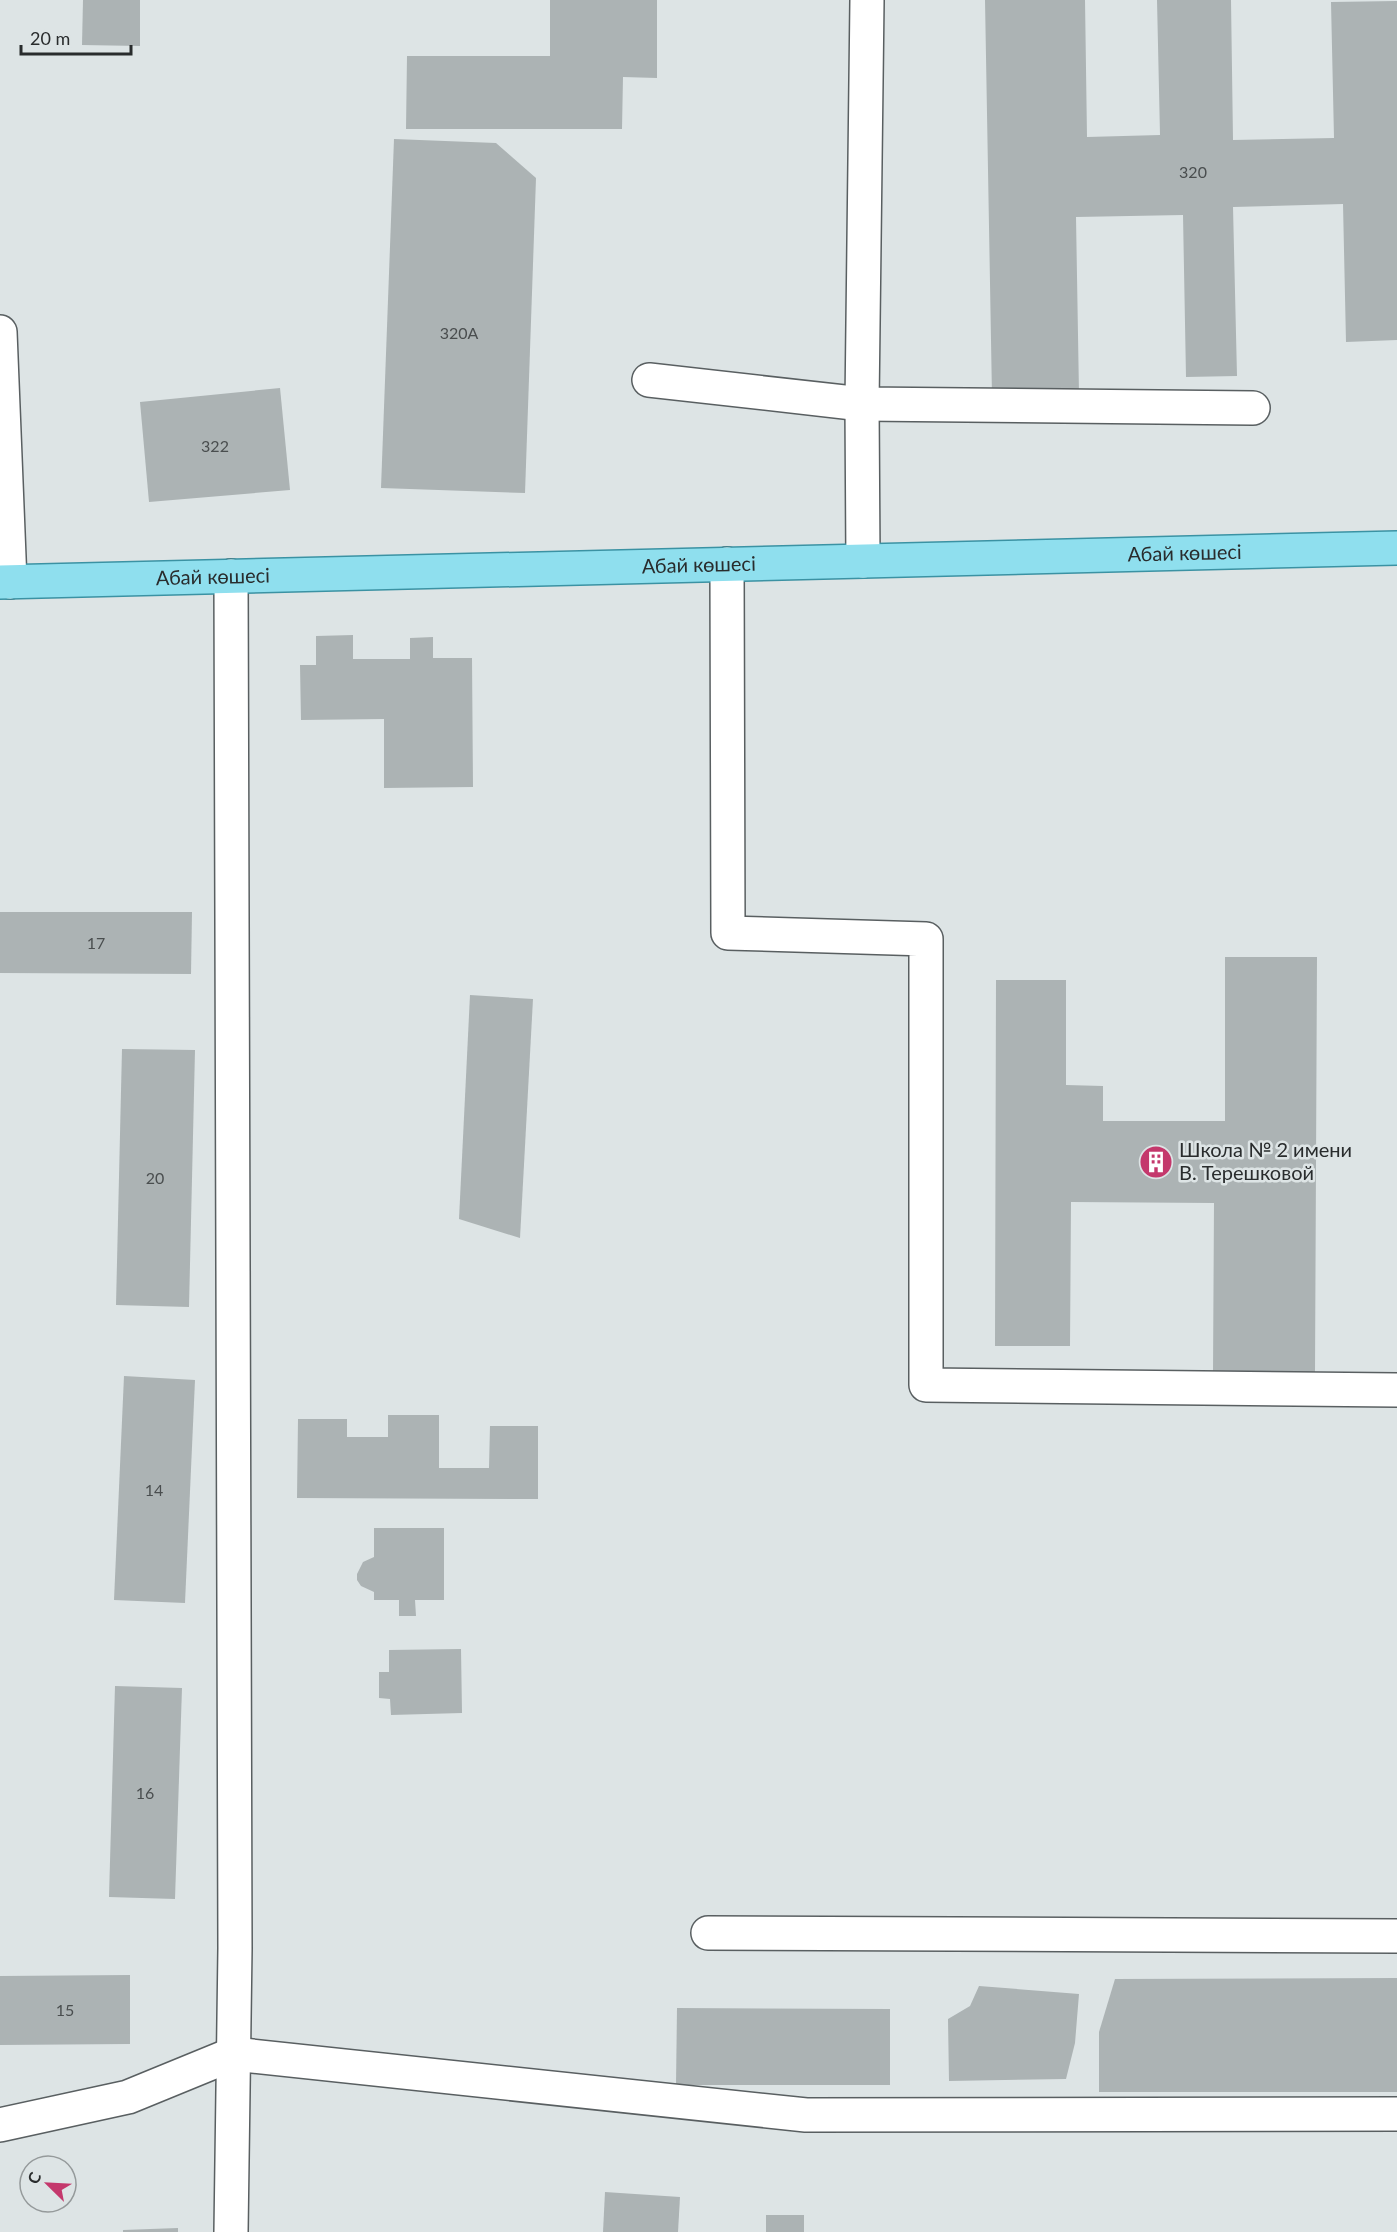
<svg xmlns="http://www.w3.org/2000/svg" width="1397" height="2232" font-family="Lato,sans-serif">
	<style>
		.building { fill: #acb3b4 }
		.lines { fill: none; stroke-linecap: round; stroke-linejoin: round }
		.minor-casing { stroke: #595f61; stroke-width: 36 }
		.major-casing { stroke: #3b92a3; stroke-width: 36 }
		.minor { stroke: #fff; stroke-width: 33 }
		.major { stroke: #8fdfee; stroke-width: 33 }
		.labels { text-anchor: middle; stroke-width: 5; stroke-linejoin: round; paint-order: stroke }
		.number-label { font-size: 16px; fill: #4a4e4f }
		.street-label { font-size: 20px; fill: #292c2d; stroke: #dde4e5 }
		.poi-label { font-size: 20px; fill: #292c2d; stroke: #dde4e5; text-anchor: start }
	</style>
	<rect width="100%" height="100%" fill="#dde4e5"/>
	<g class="building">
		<path d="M83,0H140V46L82,45Z"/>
		<path d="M550,0H657V78L623,77L622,129H406L407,56H550Z"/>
		<path d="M985,0H1085L1087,137L1160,135L1157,0H1231L1233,140L1334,138L1331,2L1397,1V340L1346,342L1343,204L1233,207L1237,376L1186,377L1183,215L1076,217L1079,394L992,396Z"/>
		<path d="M394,139L496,143L536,178L525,493L381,488Z"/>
		<path d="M280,388L290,490L149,502L140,402Z"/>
		<path d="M353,635V659H410V638L433,637V658H472L473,787L384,788V719L301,720L300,665H316V636Z"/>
		<path d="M0,912H192L191,974L0,973Z"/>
		<path d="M1225,957H1317L1315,1373H1213L1214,1203L1071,1202L1070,1346H995L996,980H1066V1085L1103,1086V1121H1225Z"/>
		<path d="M470,995L533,999L520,1238L459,1219Z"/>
		<path d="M122,1049L195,1050L189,1307L116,1305Z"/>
		<path d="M124,1376L195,1380L185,1603L114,1600Z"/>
		<path d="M388,1415H439V1468H489L490,1426H538V1499L297,1498L298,1419H347V1437H388Z"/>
		<path d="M374,1528H444V1600H415L416,1616H399V1600H374V1592L361,1586L357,1580V1574L363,1562L374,1557Z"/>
		<path d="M461,1649L462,1713L391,1715L390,1699L379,1698V1672H389V1650Z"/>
		<path d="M115,1686L182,1688L175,1899L109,1897Z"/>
		<path d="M130,1975V2044L0,2045V1976Z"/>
		<path d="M1397,1978V2092H1099V2032L1115,1979Z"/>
		<path d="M979,1986L1079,1994L1075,2043L1066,2079L949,2081L948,2019L970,2006Z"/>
		<path d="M677,2008L890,2009V2085H676Z"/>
		<path d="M605,2192L680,2197L678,2232H603Z"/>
		<rect x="766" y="2215" width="38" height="17"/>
		<path d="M178,2228V2232H123V2230Z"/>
	</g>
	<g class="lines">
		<defs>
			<g id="minor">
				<path d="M0,332L10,582"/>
				<path d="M649,380L862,404L1253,408"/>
				<path d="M863,561L862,404L867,0"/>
				<path d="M727,564L728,933L926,939V1385L1397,1390"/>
				<path d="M708,1933L1397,1936"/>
				<path d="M0,2125L128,2097L233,2054L806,2115L1397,2114"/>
				<path d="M231,2232L235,1948L231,576"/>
			</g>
			<g id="major">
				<path id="s1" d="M0,582L1397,548"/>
			</g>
		</defs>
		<use href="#minor" class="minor-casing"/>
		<use href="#major" class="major-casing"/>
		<use href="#minor" class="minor"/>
		<use href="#major" class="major"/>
	</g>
	<defs>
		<symbol id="building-disc" viewBox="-11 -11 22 22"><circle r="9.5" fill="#c4386c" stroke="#dde4e5"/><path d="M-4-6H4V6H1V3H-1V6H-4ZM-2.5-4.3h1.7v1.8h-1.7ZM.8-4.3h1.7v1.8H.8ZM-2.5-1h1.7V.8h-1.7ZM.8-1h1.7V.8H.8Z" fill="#fff"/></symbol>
	</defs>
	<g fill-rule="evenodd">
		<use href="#building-disc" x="1137" y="1143" width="38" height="38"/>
	</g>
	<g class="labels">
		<g class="number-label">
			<text x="1193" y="178">320</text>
			<text x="459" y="339">320А</text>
			<text x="215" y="452">322</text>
			<text x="96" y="949">17</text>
			<text x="155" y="1184">20</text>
			<text x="154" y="1496">14</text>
			<text x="145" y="1799">16</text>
			<text x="65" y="2016">15</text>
		</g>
		<g class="street-label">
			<text dy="7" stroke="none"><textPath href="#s1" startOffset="1185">Абай көшесі</textPath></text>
			<text dy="7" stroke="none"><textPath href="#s1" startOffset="699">Абай көшесі</textPath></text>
			<text dy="7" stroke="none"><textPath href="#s1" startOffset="213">Абай көшесі</textPath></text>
		</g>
		<g class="poi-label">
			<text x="1179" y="1157">Школа № 2 имени<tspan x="1179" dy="23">В. Терешковой</tspan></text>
		</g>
	</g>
	<g transform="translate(48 2184) rotate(294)"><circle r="28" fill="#dde4e5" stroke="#959a9b" stroke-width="1.5"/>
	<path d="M0-4.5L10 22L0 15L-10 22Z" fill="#c4386c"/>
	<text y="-9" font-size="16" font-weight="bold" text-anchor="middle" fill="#292c2d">С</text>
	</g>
	<path d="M21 45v9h110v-9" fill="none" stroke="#292c2d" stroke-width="3"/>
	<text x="30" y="45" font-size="18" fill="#292c2d" stroke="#dde4e5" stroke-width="4.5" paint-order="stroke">20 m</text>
</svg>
